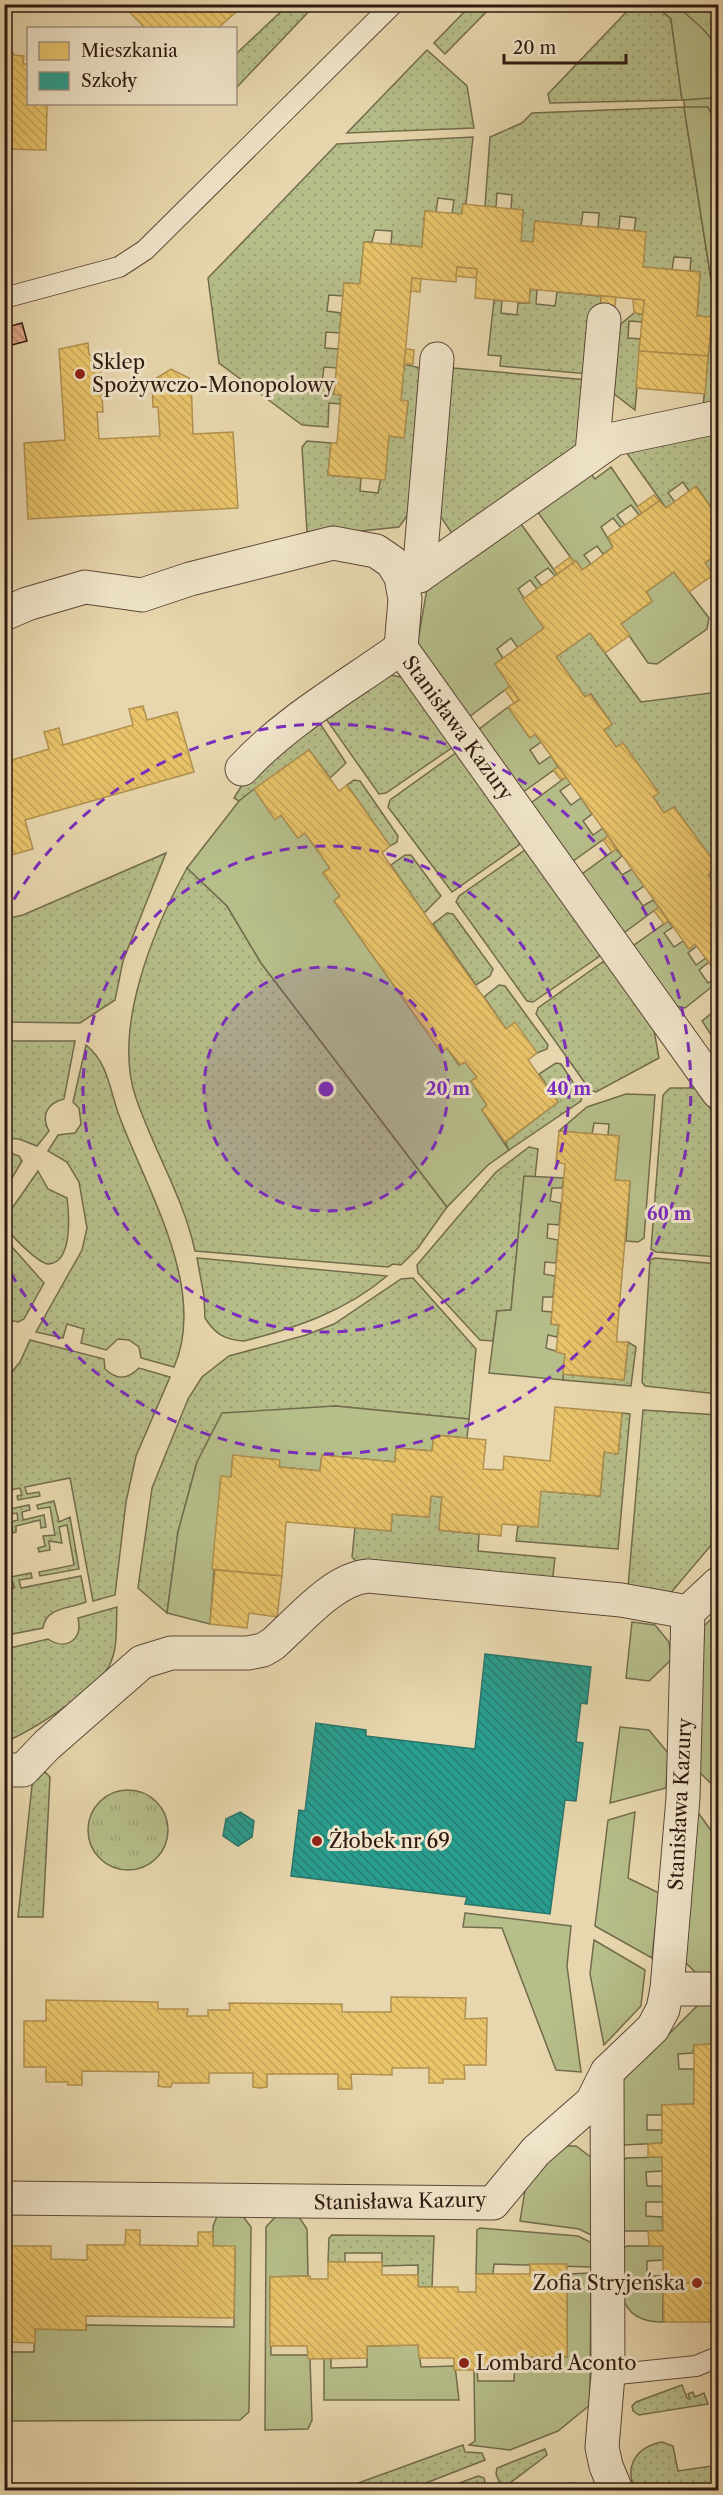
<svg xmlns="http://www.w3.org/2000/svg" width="723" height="2495" font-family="'Libre Caslon Text',serif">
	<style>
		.grass { fill: url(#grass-dots); stroke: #726c4d; stroke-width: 1.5 }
		.park { fill: url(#park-tufts); stroke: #726c4d; stroke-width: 1.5 }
		.garden { fill: #b6be8a; stroke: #726c4d; stroke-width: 1.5 }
		.homes { fill: url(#homes-back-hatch); stroke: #b1914f; stroke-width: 1.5 }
		.schools { fill: url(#schools-back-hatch); stroke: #2b7569; stroke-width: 1.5 }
		.building { fill: url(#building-back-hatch); stroke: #2e1910; stroke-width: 1.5 }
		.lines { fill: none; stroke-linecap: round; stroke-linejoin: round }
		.lane-casing { stroke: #5c4838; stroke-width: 22 }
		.street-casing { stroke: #5c4838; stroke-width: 35 }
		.lane { stroke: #f0e5ca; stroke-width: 20 }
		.street { stroke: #f0e5ca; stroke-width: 33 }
		.ring { fill: none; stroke: #7b2cbf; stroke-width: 3; stroke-dasharray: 10 8 }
		.poi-dot { fill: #8f2418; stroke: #f0e5ca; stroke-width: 2 }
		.labels { text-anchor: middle; stroke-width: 6; stroke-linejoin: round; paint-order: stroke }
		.poi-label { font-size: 20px; fill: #2e1910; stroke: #f0e5ca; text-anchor: start }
		.street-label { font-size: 20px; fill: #2e1910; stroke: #f0e5ca }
		.centre { fill: #7b2cbf; stroke: #f0e5ca; stroke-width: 3 }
		.ring-label { font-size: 18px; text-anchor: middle; font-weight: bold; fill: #7b2cbf; stroke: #f0e5ca; stroke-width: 6; stroke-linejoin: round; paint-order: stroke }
	</style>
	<defs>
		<pattern id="grass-dots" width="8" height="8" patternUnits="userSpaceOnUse" patternTransform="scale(1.5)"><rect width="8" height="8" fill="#b6be8a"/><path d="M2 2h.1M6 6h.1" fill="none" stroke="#9da376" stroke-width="1.8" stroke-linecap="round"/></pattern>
		<pattern id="park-tufts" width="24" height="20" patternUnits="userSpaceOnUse" patternTransform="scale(1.5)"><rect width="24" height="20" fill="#b6be8a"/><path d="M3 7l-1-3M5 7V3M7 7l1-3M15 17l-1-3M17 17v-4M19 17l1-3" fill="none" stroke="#9da376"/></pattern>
		<pattern id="homes-back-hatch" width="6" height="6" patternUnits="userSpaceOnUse" patternTransform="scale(1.5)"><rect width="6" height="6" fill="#e9c46a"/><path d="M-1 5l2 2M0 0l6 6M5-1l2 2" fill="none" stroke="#c8a85b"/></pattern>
		<pattern id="schools-back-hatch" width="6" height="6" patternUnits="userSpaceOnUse" patternTransform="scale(1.5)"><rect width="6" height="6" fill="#2a9d8f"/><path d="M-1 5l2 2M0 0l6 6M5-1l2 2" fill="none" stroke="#247f73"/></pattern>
		<pattern id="building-back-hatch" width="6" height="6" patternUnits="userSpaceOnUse" patternTransform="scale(1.5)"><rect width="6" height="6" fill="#dfa98b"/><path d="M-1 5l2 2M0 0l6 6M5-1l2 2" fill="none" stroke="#b58970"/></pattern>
	</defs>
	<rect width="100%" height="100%" fill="#e8d7ae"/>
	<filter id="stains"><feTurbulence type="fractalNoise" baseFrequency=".00333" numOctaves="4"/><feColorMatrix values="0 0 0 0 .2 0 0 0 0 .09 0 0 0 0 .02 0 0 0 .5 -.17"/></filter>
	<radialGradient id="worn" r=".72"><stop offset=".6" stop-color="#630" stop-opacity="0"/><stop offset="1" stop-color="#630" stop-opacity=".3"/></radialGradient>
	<g class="grass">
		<path d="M288,5H315L236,88V54Z"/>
		<path d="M471,5H493L445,54L434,43Z"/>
		<path d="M633,5H655L671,19L682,100L550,103L548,94Z"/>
		<path d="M427,50L467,86L474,128L347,133Z"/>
		<path d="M684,107L718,324V407H703L712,318L697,316L700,272L690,271L691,258L674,257L672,270L643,267L645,232L634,231L636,218L620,216L619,229L598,227L599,213L583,212L581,226L535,221L533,242L521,241L523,210L511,209L512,195L497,193L496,207L485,206L490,137L522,123L532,113Z"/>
		<path d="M473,137L466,204H463L462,214L452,213L454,200L438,198L436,212L425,211L422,247L391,244L392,231L375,230L372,242H364L360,284L344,283L343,296L329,295L327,311L341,313L340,333L326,332L325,348L338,349L337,368L324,367L322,383L335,385L334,394L341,395L340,404L329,403L328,427L302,425L219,363L208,278L337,144Z"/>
		<path d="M530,289L537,290L536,304L555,306L557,292L601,296V304L594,312L589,374L500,366L501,356L488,355L494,300L502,301L501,313L517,315L518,303H529Z"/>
		<path d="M634,313L643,314L642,322L629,321L628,338L641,339L635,410L609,390L615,329Z"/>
		<path d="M404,364L424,369L415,505L399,527L314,536L307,532L302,447L307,441L331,443L328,475L361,478L360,491L378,493L389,436L404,438L408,402L401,400Z"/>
		<path d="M453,368L588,380L577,451L455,538L435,508Z"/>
		<path d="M718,428V518L697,487L689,491L683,482L668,493L675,502L666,508L626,452Z"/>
		<path d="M718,553V583L705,563Z"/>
		<path d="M590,633L641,702L718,692V889L708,875L718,867L674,807L664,813L653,797L658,792L623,744L616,747L604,730L612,724L591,694L585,697L556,657Z"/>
		<path d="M381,673L410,679L453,747L386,793L379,794L326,719Z"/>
		<path d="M311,725H321L346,763L330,778L309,750L239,801L234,798L242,785Z"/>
		<path d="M457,752L522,837L519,845L452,892L388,807L390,800Z"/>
		<path d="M354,780L360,781L398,836L397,842L390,846L347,785Z"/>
		<path d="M525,850L603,949L600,956L533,1002L527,1001L456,902L459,896Z"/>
		<path d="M166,853L123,961L115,1000L80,1023L5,1022V919L23,915Z"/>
		<path d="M405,855H411L441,896L424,913L391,865Z"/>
		<path d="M187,868L227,906L261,963L447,1207L418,1248L401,1265L393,1264L388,1267L195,1251C183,1196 154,1151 136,1098C112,1029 153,930 187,868Z"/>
		<path d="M447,913L453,914L493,969L490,976L476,985L433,924Z"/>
		<path d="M604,961L612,962L652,1019L659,1058L596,1092L590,1090L536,1014L538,1008Z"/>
		<path d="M499,985L505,986L548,1045L547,1049L537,1053L506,1029L484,997Z"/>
		<path d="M5,1041H75L64,1099C48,1103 40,1115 49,1131L37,1146L19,1139L5,1138Z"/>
		<path d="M86,1045C109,1063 110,1093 120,1118C147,1190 208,1290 174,1367L141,1358L139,1347L129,1340L118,1339L106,1350L81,1343L84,1329L67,1324L63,1338L36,1332L82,1250L87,1228L79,1182L67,1162L48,1151L58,1135L75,1133L81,1124L79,1108L73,1102Z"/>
		<path d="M556,1063L561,1064L582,1096L581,1101L509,1150L505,1142L558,1102L539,1074Z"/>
		<path d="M670,1088H698L718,1122V1257L656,1252L651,1249L663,1095Z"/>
		<path d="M529,1147L538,1149L535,1177H524L511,1310L497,1311L493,1341L480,1340L418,1273L417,1265L496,1172Z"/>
		<path d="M5,1151L19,1156L22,1161L5,1190Z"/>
		<path d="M38,1171L48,1189L67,1198C69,1214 73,1262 49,1264C41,1265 15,1240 10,1232C7,1227 7,1220 8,1214Z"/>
		<path d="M5,1239L44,1283L24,1319L18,1322L5,1319V1270L8,1254Z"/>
		<path d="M197,1258L387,1276C346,1311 296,1328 244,1341C225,1340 215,1334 205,1318L204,1296Z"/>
		<path d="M655,1258L718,1264V1394L645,1386L642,1382L650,1260Z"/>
		<path d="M413,1278L476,1349L469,1419L335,1406L197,1462L178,1532L167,1613L138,1588L152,1488L188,1399L202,1377L229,1356L306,1335L334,1324L401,1279Z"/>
		<path d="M30,1340L104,1359L105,1369C117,1380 127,1380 139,1368L170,1377L136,1456L126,1502L115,1595L93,1601L70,1478L25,1487L27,1494L39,1492L40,1496L18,1500L17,1496L22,1495L20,1488L5,1491V1380L20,1362Z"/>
		<path d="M628,1342L636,1347L631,1386L563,1380V1374L624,1380Z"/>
		<path d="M643,1410L718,1415V1537L669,1595L628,1588Z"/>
		<path d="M622,1413L630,1414L618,1549L516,1541L518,1525L541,1491L600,1496L604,1452L618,1453Z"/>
		<path d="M431,1496L442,1497L439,1530L479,1534L478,1551L555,1558L552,1583L356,1561L352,1557L355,1527L391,1531L392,1514L429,1517Z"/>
		<path d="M10,1497V1509L29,1505L30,1510L22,1512L23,1520L44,1515L46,1527L41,1528L40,1520L16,1526V1532L13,1533L11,1522L18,1520L17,1513L5,1515V1498Z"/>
		<path d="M54,1501L59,1522L70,1517L79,1569L40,1576L39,1572L74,1565L67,1525L59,1527L62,1543L49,1541L50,1550L39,1552L38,1548L45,1546L43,1536L55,1535L50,1507L38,1509L37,1505Z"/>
		<path d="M31,1573L32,1578L19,1580L21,1588L81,1576L86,1602C69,1609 46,1607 43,1628L7,1635L5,1590L14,1588L13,1582L5,1583V1578Z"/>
		<path d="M117,1607C116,1625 118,1645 111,1662C101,1688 31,1731 5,1742V1649L48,1639C66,1651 83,1640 78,1618Z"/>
		<path d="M42,1769L50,1777L43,1917H18L33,1776Z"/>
		<path d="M332,2235L434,2236L432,2287H418V2265L382,2266V2253H345V2262H328L329,2238Z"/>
		<path d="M682,2385L687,2398L690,2399L688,2394L693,2392L695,2397L704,2393L708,2404L639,2415L633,2411L632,2406L636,2402Z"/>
		<path d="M662,2442L673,2446L678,2471L718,2465V2490H635C624,2466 636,2447 662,2442Z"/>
		<path d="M463,2445L465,2452L482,2453L485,2460L408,2490H339Z"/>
		<path d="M545,2449L547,2455L502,2489L496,2474L497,2468Z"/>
		<path d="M478,2476L484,2478L487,2490H441Z"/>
		<path d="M575,2483L593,2490H552L564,2484Z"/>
	</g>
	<g class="park">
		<path d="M655,5H718V324L671,19Z"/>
		<circle cx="128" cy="1830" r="40"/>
	</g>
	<g class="garden">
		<path d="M655,5H677C700,30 718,31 718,71C718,81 717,90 711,98L682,100L671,19Z"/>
		<path d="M684,107H708L718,128V324Z"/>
		<path d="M611,467L642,513L639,515L631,505L617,515L625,525L621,528L613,518L601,527L613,547L603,554L597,546L584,555L591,564L582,570L576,561L574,562L534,507L591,474L595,479Z"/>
		<path d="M521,524L557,574L555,576L548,568L535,577L542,586L537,589L530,580L518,589L544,628L518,648L511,638L497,649L503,658L495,664L510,686L465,720L416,652L428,583L462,566Z"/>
		<path d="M674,572L709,618L707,629L657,664L648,663L621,624L652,601L646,592Z"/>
		<path d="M508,707L530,738L535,734L541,742L530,750L539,764L551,756L558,767L519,795L474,733Z"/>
		<path d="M566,777L571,783L560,791L571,805L581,798L592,814L583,821L593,835L603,828L608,836L569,864L527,806Z"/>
		<path d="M254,789L275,819L281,815L298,838L305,833L330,868L323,873L340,896L334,901L441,1052L447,1048L459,1065L465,1062L477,1077L471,1081L487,1105L482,1110L509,1150L488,1165L447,1207L261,963L227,906L187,868L239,801Z"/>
		<path d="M616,849L622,856L614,863L622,875L632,869L644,886L634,893L643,906L653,900L659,907L621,935L578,877Z"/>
		<path d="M668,921L673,927L664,933L674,947L683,941L689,949L695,944L697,946L688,953L696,965L706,958L709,962L699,970L708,983L718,976V982L685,1008L671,1005L630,948Z"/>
		<path d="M718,1008V1044H717L702,1021Z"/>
		<path d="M626,1094L655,1095L644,1238L638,1242L626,1241L630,1182L615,1180L619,1136L608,1135L609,1124L594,1123L592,1134L559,1131L587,1107Z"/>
		<path d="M524,1176L564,1178L562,1188H552L550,1201L561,1203L559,1225L548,1224L547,1238L558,1240L556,1263L545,1262L544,1274L555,1276L553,1297H543L542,1311L552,1312L551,1324L559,1325L557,1337L548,1335L546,1348L565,1354L563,1380L489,1373L497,1311L511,1310Z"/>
		<path d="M335,1406L469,1419L467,1438L434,1435L432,1451L396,1448L395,1462L322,1455L320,1471L279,1467V1460L233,1456L231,1477H221L210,1624L167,1613L178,1532L197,1462L222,1413Z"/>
		<path d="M718,1612V1790L698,1771L704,1626Z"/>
		<path d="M632,1622L655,1625L669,1642L671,1660L649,1681L626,1678Z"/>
		<path d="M620,1727L649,1730L668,1753L666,1788L610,1803Z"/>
		<path d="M697,1811L718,1840V1974L698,1975L684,1961Z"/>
		<path d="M635,1812L628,1878L659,1893L652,1958L595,1926L608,1820Z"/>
		<path d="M465,1913L571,1926L567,1966L581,2072L556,2070L502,1928L463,1927Z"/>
		<path d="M594,1940L645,1970L641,2006L604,2045L590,1974Z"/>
		<path d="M718,1998V2044L694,2045L693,2053L678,2054L679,2069H694V2104L662,2105V2115H647V2130H662V2143L625,2145L620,2139L621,2082L704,1999Z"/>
		<path d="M563,2146H576L596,2161L595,2237L579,2229L520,2221L526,2184Z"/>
		<path d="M662,2157L663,2171L646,2172L647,2186H662L663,2202H646V2216L662,2217L663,2231H625L620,2227V2164L626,2158Z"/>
		<path d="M218,2214L242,2215L251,2227L249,2412L240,2420L5,2421V2352H34L35,2329L86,2330V2325L234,2327L235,2247L213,2246V2226Z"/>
		<path d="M278,2214H297L307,2229L308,2276L270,2277L271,2355H307L310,2359L312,2420L308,2429L265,2430L266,2227Z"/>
		<path d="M480,2228L578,2236L592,2243L591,2267L494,2264L493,2274H476L477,2230Z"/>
		<path d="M627,2246H663V2260L647,2261V2276H663V2322C615,2322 621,2287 620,2251Z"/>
		<path d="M591,2273L590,2405L558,2431L510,2450L469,2445L475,2441L474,2370H477L478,2381H514L515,2357H567V2274Z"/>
		<path d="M418,2345L421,2367L455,2366L459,2400H324V2358H331V2368L367,2367V2346Z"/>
	</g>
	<g class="homes">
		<path d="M122,4H245L218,28H145Z"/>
		<path d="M4,36L14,55L24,56L23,64H28V104H55L47,105L46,150L4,149Z"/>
		<path d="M463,204L523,210L521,241L533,242L535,221L646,232L643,267L700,272L697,316L712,317L708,356L639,351L644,300L530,289L529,303L475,298L477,269L457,267L456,282L412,278L401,400L408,401L404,438L389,436L385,480L328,475L331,443H337L341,395L334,394L344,283L360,284L364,242L422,247L425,211L462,214Z"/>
		<path d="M457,267L477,269L476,278L456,276Z"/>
		<path d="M412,278L421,279L420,292L411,291Z"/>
		<path d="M601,296L616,297L615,306L601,304Z"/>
		<path d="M633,299L644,300L643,314L634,313Z"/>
		<path d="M88,343L89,354L100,363L103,412H97L99,439L160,436L158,407H153L152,381L171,369L191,379L193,434L233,432L238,508L28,519L24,443L65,440L59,349Z"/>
		<path d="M406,349L414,350L413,364H404Z"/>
		<path d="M639,351L708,356L705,394L636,388Z"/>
		<path d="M696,486L718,518V553L705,563L713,575L689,592L674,572L646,592L652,601L621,624L630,635L605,653L590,633L556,657L585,697L590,694L612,724L604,730L616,747L623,743L659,793L653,797L664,813L674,807L718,867L708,875L718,889V975L695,944L689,949L541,742L535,734L530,738L508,707L519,700L495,664L544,628L523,599L576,561L582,570L591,564L613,547L608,537L659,501L666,508Z"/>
		<path d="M654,495L659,501L642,513L637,507Z"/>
		<path d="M570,557L574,562L557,574L554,569Z"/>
		<path d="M510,686L519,700L514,703L505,690Z"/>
		<path d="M143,706L147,720L177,712L194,772L25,820L33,849L4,857V793L13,791L5,762L49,749L44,732L59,728L63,745L133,725L129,709Z"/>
		<path d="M309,750L339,791L347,785L390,846L382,853L386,859L506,1029L515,1022L537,1053L528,1060L558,1102L505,1142L482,1110L487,1105L471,1081L477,1077L465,1062L460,1065L447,1048L441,1052L334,901L340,896L323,873L330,868L305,833L298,838L281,815L275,820L254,789Z"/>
		<path d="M558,767L566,777L561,780L553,770Z"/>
		<path d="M608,836L616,849L612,852L603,840Z"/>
		<path d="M659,907L668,921L664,924L654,911Z"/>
		<path d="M559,1131L619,1136L615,1180L630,1181L617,1334V1342H628L624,1380L563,1374L565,1354L556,1352L559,1325L551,1324L565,1164L556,1162Z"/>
		<path d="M555,1407L622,1413L618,1454L604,1452L600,1496L541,1491L538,1527L502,1524L501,1536L439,1530L442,1497L431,1496L429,1517L392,1514L391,1531L286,1522L282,1576L212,1569L221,1476L231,1477L233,1455L280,1460L279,1467L320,1471L322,1455L395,1462L396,1448L432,1451L434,1435L486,1440L483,1469L503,1470L504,1456L550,1461Z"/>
		<path d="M215,1570L282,1576L277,1617L249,1613L247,1628L210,1624Z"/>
		<path d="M391,1997L466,1998L465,2019L487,2018L486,2065H464L465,2079H443V2083H429V2068H392V2075L351,2074L352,2089H338V2074H267V2087L259,2088L253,2087V2073H209V2083H172L171,2087H164L158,2086L159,2072L82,2071V2085H68V2082H46V2067H24V2021H46V2000L158,2002V2009H188L187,2016H208V2010H230L229,2003L342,2004V2012H391Z"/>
		<path d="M718,2044V2283H663V2246H649L648,2231H663L662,2157H648V2144L662,2143V2105L694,2104V2045Z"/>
		<path d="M126,2230H140V2245L198,2246V2232H213V2246H235L234,2318L86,2316V2330L35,2329V2343L4,2342V2246H51V2259L87,2260V2245H125Z"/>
		<path d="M328,2262H382V2275H418V2287H458V2292H476V2274H530V2264H567V2357H515V2370H454V2358H419L418,2345L367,2346V2358L310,2359L308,2358L307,2346H270V2277L310,2276V2279H328Z"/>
		<path d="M663,2283H718V2322H664Z"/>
	</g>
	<g class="schools">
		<path d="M485,1654L591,1667L587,1704L581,1703L576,1742L583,1743L576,1801L565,1800L550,1914L465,1904L467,1897L291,1876L299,1810L305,1811L316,1723L366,1730V1736L475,1749Z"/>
		<path d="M240,1812L254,1821L252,1837L238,1846L223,1836L226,1819Z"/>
	</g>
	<path class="building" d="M22,323L27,341L4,347V328Z"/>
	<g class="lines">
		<defs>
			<g id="lane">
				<path d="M4,298L119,267L145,250L393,4"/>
				<path d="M608,2375L696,2366L718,2357"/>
			</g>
			<g id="street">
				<path d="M592,453L604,320"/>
				<path d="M419,576L614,439L718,417"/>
				<path d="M406,577L419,576L437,359"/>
				<path d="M4,614L27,604L85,587L142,595L190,579L333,543L376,551L392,562L401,577L405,599L401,648L718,1092"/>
				<path d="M242,769C286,721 348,686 401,648"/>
				<path d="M4,1770H23L47,1745L142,1662L171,1653H248L263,1650L273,1644C299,1621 333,1579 368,1576L621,1600L688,1612"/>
				<path d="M667,1989H708"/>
				<path d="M607,2075L608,2375L602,2447L606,2466L616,2490"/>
				<path d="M4,2198L493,2203L536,2151L592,2102L607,2072L653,2028L663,2009L667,1989L683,1798L688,1612L718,1584"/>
			</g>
		</defs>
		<use href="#lane" class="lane-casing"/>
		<use href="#street" class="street-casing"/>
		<use href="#lane" class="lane"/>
		<use href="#street" class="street"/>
	</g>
	<circle cx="326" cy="1089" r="122" fill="#7b2cbf" fill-opacity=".12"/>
	<g class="ring">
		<circle cx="326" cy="1089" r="122"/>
		<circle cx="326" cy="1089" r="243"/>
		<path d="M5 915A365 365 0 1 1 5 1263"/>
	</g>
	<g class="poi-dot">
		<circle cx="80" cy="374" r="6"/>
		<circle cx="317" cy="1841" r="6"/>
		<circle cx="697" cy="2283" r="6"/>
		<circle cx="464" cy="2363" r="6"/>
	</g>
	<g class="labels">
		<g class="poi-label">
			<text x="92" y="369">Sklep<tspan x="92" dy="23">Spożywczo-Monopolowy</tspan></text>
			<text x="329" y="1848">Żłobek nr 69</text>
			<text x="685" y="2290" text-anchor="end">Zofia Stryjeńska</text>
			<text x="476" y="2370">Lombard Aconto</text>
		</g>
		<g class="street-label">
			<text transform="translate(458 728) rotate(54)" y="7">Stanisława Kazury</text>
			<text transform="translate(680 1804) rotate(-87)" y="7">Stanisława Kazury</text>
			<text transform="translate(400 2201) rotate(-1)" y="7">Stanisława Kazury</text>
		</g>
	</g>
	<circle cx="326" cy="1089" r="9" class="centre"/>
	<g class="ring-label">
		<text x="448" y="1095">20 m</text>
		<text x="569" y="1095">40 m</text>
		<text x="669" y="1220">60 m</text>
	</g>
	<rect width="723" height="2495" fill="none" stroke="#e8d7ae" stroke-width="24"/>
	<rect x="6" y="6" width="711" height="2483" fill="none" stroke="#2e1910" stroke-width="3"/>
	<rect x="12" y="12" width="699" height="2471" fill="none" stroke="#2e1910" stroke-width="1.5"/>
	<rect x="27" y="27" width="210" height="78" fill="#f0e5ca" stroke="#a29380" stroke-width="1.5"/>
	<rect x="39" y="42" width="30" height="18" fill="#e9c46a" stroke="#a29380" stroke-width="1.5"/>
	<text x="81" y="57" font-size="18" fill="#2e1910">Mieszkania</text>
	<rect x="39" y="72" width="30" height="18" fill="#2a9d8f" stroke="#a29380" stroke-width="1.5"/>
	<text x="81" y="87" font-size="18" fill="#2e1910">Szkoły</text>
	<path d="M504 54v9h122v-9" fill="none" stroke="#2e1910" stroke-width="3"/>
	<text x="513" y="54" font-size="18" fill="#2e1910" stroke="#f0e5ca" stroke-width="4.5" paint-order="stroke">20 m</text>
	<rect width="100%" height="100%" filter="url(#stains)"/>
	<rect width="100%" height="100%" fill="url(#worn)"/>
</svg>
